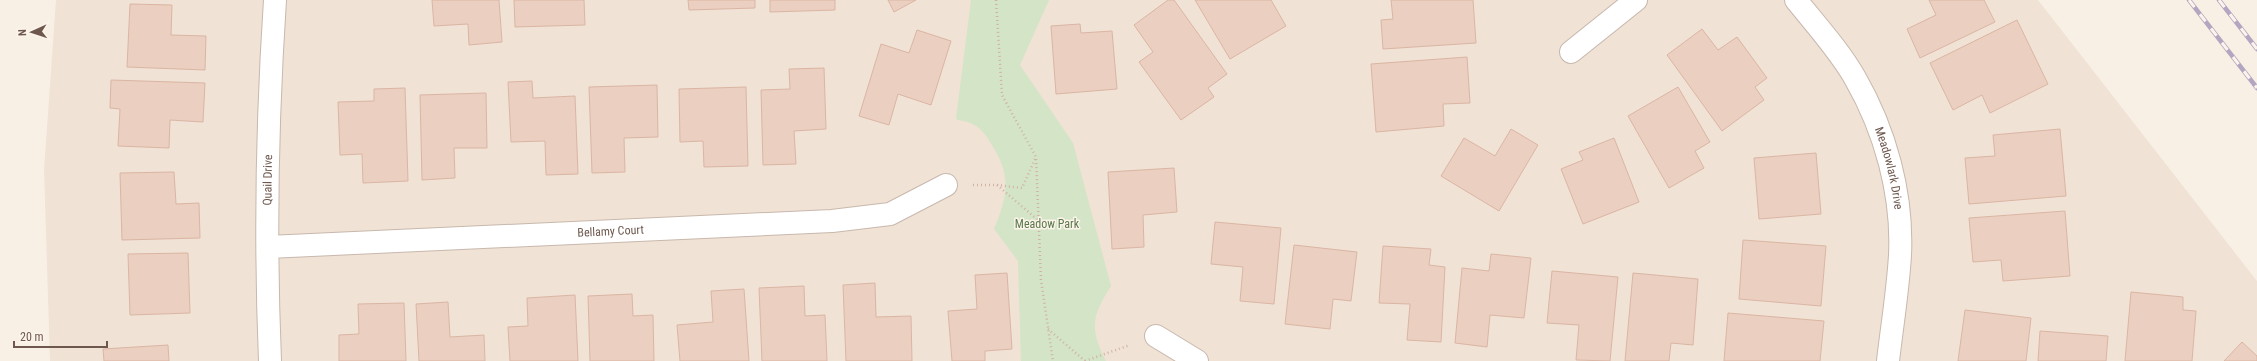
<svg xmlns="http://www.w3.org/2000/svg" width="2257" height="361" font-family="'Roboto Condensed',sans-serif">
	<style>
		.residential { fill: #f0e2d5 }
		.green { fill: #d4e4c6 }
		.building { fill: #ebcfc1; stroke: #dbb5a3 }
		.lines { fill: none; stroke-linecap: round; stroke-linejoin: round }
		.minor-casing { stroke: #c8b8ad; stroke-width: 24 }
		.path { stroke: #cfb2a4; stroke-width: 2.5; stroke-dasharray: 1 3; stroke-linecap: butt }
		.minor { stroke: #fff; stroke-width: 22 }
		.rail-casing { stroke: #b3a6c1; stroke-width: 4.5 }
		.rail { stroke: #fcf4eb; stroke-width: 3; stroke-dasharray: 9; stroke-linecap: butt }
		.labels { text-anchor: middle; stroke-width: 3; stroke-linejoin: round; paint-order: stroke }
		.street-label { font-size: 12px; fill: #6e584e; stroke: #fcf4eb }
		.park-label { font-size: 12px; fill: #5b794b; stroke: #fcf4eb }
	</style>
	<rect width="100%" height="100%" fill="#f9f0e5"/>
	<path class="residential" d="M56,0H2038L2257,281V361H50L44,170Z"/>
	<path class="green" d="M971,0H1049L1020,65L1073,143L1111,286C1092,316 1089,328 1106,361H1021L1018,261L994,229C1007,198 1012,177 993,147C989,140 984,131 976,126C971,122 962,121 956,119Z"/>
	<g class="building">
		<path d="M432,0H499L502,42L469,45L468,24L434,26Z"/>
		<path d="M514,0H584L585,25L515,27Z"/>
		<path d="M688,0H755V8L689,10Z"/>
		<path d="M770,0H835V10L770,12Z"/>
		<path d="M888,0H916L894,12Z"/>
		<path d="M1168,0H1174L1227,74L1208,88L1214,97L1181,120L1139,62L1153,52L1134,25Z"/>
		<path d="M1195,0H1271L1286,26L1230,59Z"/>
		<path d="M1391,0H1473L1476,43L1383,49L1381,20L1393,19Z"/>
		<path d="M1929,0H1984L1995,22L1920,58L1907,29L1936,15Z"/>
		<path d="M130,4L172,5L171,35L206,36L205,70L127,67Z"/>
		<path d="M2017,20L2048,84L1990,113L1982,95L1953,110L1930,63Z"/>
		<path d="M1080,24L1081,33L1112,31L1117,89L1056,94L1051,26Z"/>
		<path d="M1702,29L1718,50L1737,37L1767,78L1755,87L1764,100L1722,131L1667,55Z"/>
		<path d="M917,30L951,41L931,105L898,94L889,125L859,116L881,44L909,53Z"/>
		<path d="M1467,57L1470,103L1443,104L1444,126L1376,132L1371,64Z"/>
		<path d="M824,68L826,129L794,131L796,164L763,165L761,90L790,89L789,69Z"/>
		<path d="M111,80L205,83L203,122L170,120L169,148L118,146L120,109L110,108Z"/>
		<path d="M532,81L533,98L575,96L578,174L546,175L545,141L511,142L508,82Z"/>
		<path d="M657,85L658,137L624,138L625,172L592,173L589,87Z"/>
		<path d="M746,87L748,166L704,167L703,141L680,142L679,89Z"/>
		<path d="M1678,87L1710,142L1695,151L1704,168L1669,188L1628,116Z"/>
		<path d="M405,88L408,181L363,183L362,154L340,155L338,102L374,101V89Z"/>
		<path d="M486,93L487,148H454L455,178L422,180L420,95Z"/>
		<path d="M1511,129L1538,145L1499,211L1441,176L1464,138L1495,156Z"/>
		<path d="M2060,129L2066,196L1969,204L1965,158L1995,156L1993,135Z"/>
		<path d="M1614,138L1639,202L1583,224L1561,169L1583,160L1579,152Z"/>
		<path d="M1816,153L1821,214L1759,219L1754,158Z"/>
		<path d="M1174,168L1177,212L1143,215L1144,247L1112,249L1108,172Z"/>
		<path d="M174,172L176,204L199,203L200,238L122,240L120,173Z"/>
		<path d="M2065,211L2070,276L2003,281L2001,260L1973,262L1969,218Z"/>
		<path d="M1215,222L1281,228L1274,304L1240,301L1243,267L1211,264Z"/>
		<path d="M1743,240L1826,246L1821,306L1739,299Z"/>
		<path d="M1294,245L1357,252L1351,301L1333,299L1330,329L1285,324Z"/>
		<path d="M1383,246L1431,249L1429,265L1445,267L1441,342L1407,340L1410,304L1379,303Z"/>
		<path d="M188,253L190,313L130,315L128,254Z"/>
		<path d="M1491,254L1531,258L1524,318L1490,315L1487,347L1455,343L1462,268L1489,271Z"/>
		<path d="M1552,271L1618,277L1610,361L1576,360L1579,325L1547,323Z"/>
		<path d="M1007,273L1012,349L985,351V361H952L948,311L977,309L975,275Z"/>
		<path d="M1633,273L1698,279L1693,345L1671,343L1669,361H1625Z"/>
		<path d="M875,283L876,317L911,316L912,361H846L843,285Z"/>
		<path d="M804,286L805,316L825,315L827,361H762L759,288Z"/>
		<path d="M744,289L749,361H680L677,325L713,322L711,291Z"/>
		<path d="M2131,292L2183,297V310L2196,311L2192,361H2125Z"/>
		<path d="M632,294L633,316L653,315L654,361H590L588,296Z"/>
		<path d="M575,295L578,361H510L508,327L528,326L527,298Z"/>
		<path d="M448,302L450,337L484,335L485,361H419L416,304Z"/>
		<path d="M404,303L406,361H339V335L359,334L358,304Z"/>
		<path d="M1965,310L2031,318L2026,361H1958Z"/>
		<path d="M1728,313L1824,321L1820,361H1724Z"/>
		<path d="M2040,331L2108,336L2106,361H2038Z"/>
		<path d="M2242,342L2257,356V361H2224Z"/>
		<path d="M168,345L169,361H104L103,349Z"/>
	</g>
	<g class="lines">
		<defs>
			<g id="minor">
				<path id="s1" d="M1796,0C1816,25 1839,50 1855,78C1885,130 1903,194 1900,255C1898,290 1892,326 1888,361"/>
				<path d="M1571,52L1636,0"/>
				<path id="s2" d="M268,247L832,221L890,214L946,185"/>
				<path d="M1156,336L1197,361"/>
				<path id="s3" d="M270,361C265,241 267,120 275,0"/>
			</g>
		</defs>
		<use href="#minor" class="minor-casing"/>
		<g class="path">
			<path d="M996,0L1002,95L1036,157L1041,280L1053,361"/>
			<path d="M973,185H997L1022,188L1036,157"/>
			<path d="M997,185L1039,221"/>
			<path d="M1048,329L1085,361"/>
			<path d="M1085,361L1130,345"/>
		</g>
		<use href="#minor" class="minor"/>
		<defs>
			<g id="rail">
				<path d="M2189,0L2257,88"/>
				<path d="M2219,0L2257,49"/>
			</g>
		</defs>
		<use href="#rail" class="rail-casing"/>
		<use href="#rail" class="rail"/>
	</g>
	<g class="labels">
		<g class="street-label">
			<text dy="4" stroke="none"><textPath href="#s1" startOffset="195">Meadowlark Drive</textPath></text>
			<text dy="4" stroke="none"><textPath href="#s3" startOffset="181">Quail Drive</textPath></text>
			<text dy="4" stroke="none"><textPath href="#s2" startOffset="343">Bellamy Court</textPath></text>
		</g>
		<g class="park-label">
			<text x="1047" y="228">Meadow Park</text>
		</g>
	</g>
	<g transform="translate(32 32) rotate(267)" stroke="#fcf4eb" stroke-width="3" paint-order="stroke">
	<path d="M0-3L7 15L0 10L-7 15Z" fill="#6e584e"/>
	<text y="-6" font-size="11" font-weight="bold" text-anchor="middle" fill="#6e584e">N</text>
	</g>
	<path d="M14 341v6h93v-6" fill="none" stroke="#6e584e" stroke-width="2"/>
	<text x="20" y="341" font-size="12" fill="#6e584e" stroke="#fcf4eb" stroke-width="3" paint-order="stroke">20 m</text>
</svg>
